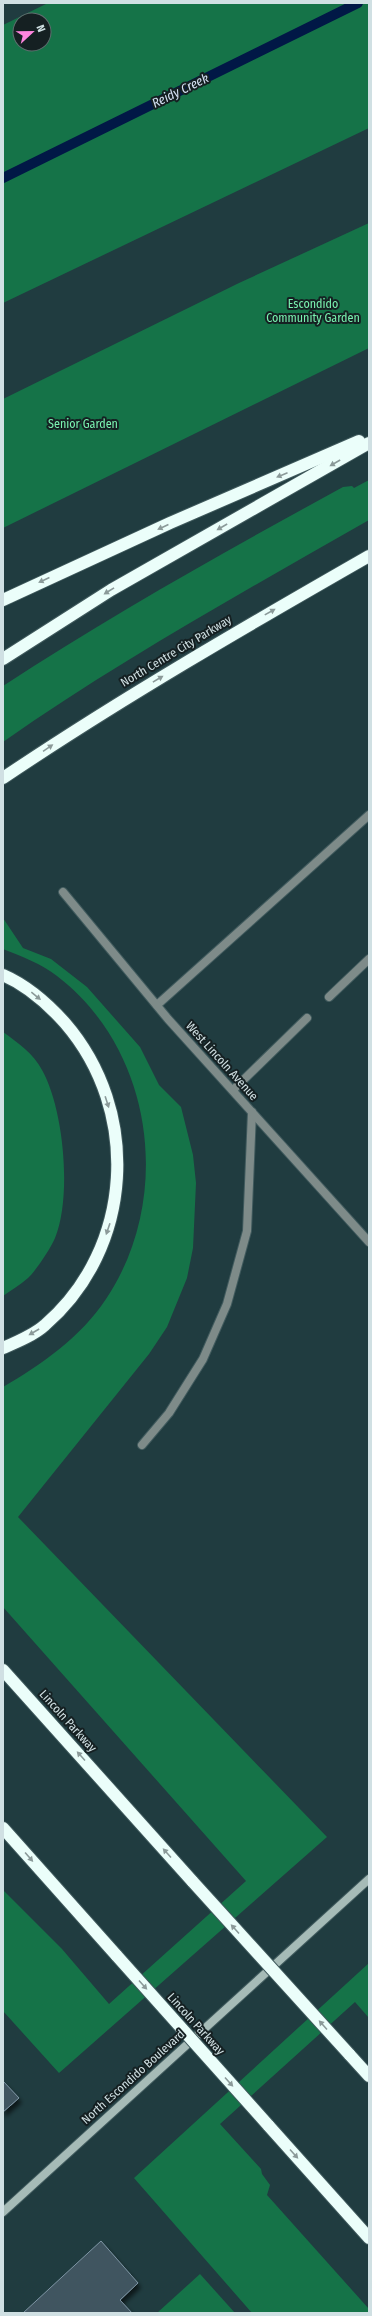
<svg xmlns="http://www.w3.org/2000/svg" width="372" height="2316" font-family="'Fira Sans Condensed',sans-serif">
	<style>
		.green { fill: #157348; fill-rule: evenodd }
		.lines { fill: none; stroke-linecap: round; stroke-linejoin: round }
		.stream { stroke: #011846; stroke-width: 10 }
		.building { fill: #3f5461; stroke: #7f96a4; filter: url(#shadow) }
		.lane-casing { stroke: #405a5d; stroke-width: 10 }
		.street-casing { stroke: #405a5d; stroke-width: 10 }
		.secondary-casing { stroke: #405a5d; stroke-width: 10 }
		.highway-casing { stroke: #405a5d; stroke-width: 14 }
		.lane { stroke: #7e8b89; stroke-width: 8 }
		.street { stroke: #7e8b89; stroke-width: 8 }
		.secondary { stroke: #a6bbb7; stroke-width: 8 }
		.highway { stroke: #ebfefa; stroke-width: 12 }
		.highway-bridge-casing { stroke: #405a5d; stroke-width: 14; stroke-linecap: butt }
		.highway-bridge { stroke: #ebfefa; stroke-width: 12 }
		.oneway { fill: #8b9a99 }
		.labels { text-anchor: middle; stroke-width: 4; stroke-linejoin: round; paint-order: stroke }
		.park-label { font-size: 12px; fill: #7af4b1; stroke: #152022 }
		.street-label { font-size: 12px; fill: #d0e0e3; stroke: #152022 }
		.water-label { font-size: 13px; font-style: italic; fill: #d5e1f4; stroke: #152022 }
	</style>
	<defs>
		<filter id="shadow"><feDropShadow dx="2.5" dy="4.5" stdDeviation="2" flood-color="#0009"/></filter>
	</defs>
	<rect width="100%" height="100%" fill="#203c40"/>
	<g class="green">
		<path d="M48,3H369V128L3,303V25ZM20,20H44V44H20Z"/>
		<path d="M369,223V348L3,528V399L239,283Z"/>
		<path d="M369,480V520C245,591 120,660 3,742V686C113,614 228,550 343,487L352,486L354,488Z"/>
		<path d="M3,918L23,948L51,959L87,987L140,1047L159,1085L181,1107L193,1155L196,1183L193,1248L187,1278L167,1327L149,1354L18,1517L327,1837L59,2073L3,2011V1890L62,1949L109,2004L246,1881L3,1607V1387C41,1365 81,1337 106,1299C173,1199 155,1051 57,976C42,964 21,956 3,949Z"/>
		<path d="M3,1032C17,1042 34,1054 42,1070C64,1109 72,1197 55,1238C51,1248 35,1272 28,1278C20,1285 11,1290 3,1296Z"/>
		<path d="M369,1963V2018L355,2002L220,2124L261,2169L262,2174L270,2185L267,2195L369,2309V2313H252L134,2178Z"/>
		<path d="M200,2274L235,2313H157Z"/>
	</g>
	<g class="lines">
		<path class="stream" d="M3,178L358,3"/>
	</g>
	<g class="building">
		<path d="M3,2081L19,2098L3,2112Z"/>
		<path d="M101,2241L138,2283L120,2300L132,2313H23Z"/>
	</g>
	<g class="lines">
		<defs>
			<g id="lane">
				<path d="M329,997L369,959"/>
				<path d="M157,1005L369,815"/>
				<path d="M233,1090L307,1018"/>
				<path d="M142,1445L169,1413L203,1359L227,1304L247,1231L252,1112"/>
			</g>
			<path id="street" d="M63,892L168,1019L369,1242"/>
			<path id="secondary" d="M3,2212L369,1879"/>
			<g id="highway">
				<path d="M3,600L170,523L359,441"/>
				<path d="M3,659L111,590L369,443"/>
				<path d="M3,778C122,698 245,627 369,556"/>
				<path d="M3,975C26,985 48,1004 65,1023C141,1111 134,1248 45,1325C34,1335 17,1342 3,1348"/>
				<path d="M3,1670L193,1882"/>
				<path d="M3,1828L117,1956"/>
				<path d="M349,2054L369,2076"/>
				<path d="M268,2125L369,2238"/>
			</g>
		</defs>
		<use href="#lane" class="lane-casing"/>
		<use href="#street" class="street-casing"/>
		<use href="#secondary" class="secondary-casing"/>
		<use href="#highway" class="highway-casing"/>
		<use href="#lane" class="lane"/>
		<use href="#street" class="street"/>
		<use href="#secondary" class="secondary"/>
		<use href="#highway" class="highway"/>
		<defs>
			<g id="highway-bridge">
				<path d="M193,1882L349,2054"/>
				<path d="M117,1956L268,2125"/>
			</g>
		</defs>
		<use href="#highway-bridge" class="highway-bridge-casing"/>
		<use href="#highway-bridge" class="highway-bridge"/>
	</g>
	<defs><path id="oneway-solid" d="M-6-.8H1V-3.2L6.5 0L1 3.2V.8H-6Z"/></defs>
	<g class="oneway">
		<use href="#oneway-solid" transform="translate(335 463) rotate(150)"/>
		<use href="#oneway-solid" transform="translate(282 475) rotate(157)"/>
		<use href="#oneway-solid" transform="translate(163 527) rotate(155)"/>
		<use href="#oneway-solid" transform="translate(222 527) rotate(150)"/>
		<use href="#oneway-solid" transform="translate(44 580) rotate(155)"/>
		<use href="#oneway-solid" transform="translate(109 591) rotate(148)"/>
		<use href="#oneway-solid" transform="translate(270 612) rotate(-29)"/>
		<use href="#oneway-solid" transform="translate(158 679) rotate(-31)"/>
		<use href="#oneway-solid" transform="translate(48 748) rotate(-34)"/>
		<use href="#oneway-solid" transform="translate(36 996) rotate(39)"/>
		<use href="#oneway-solid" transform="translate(107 1102) rotate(72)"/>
		<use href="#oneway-solid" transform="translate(108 1229) rotate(109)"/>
		<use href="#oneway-solid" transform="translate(34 1332) rotate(150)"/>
		<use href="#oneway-solid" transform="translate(81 1756) rotate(-132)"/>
		<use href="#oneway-solid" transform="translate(167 1853) rotate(-132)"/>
		<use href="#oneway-solid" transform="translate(29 1857) rotate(49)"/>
		<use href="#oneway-solid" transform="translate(235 1929) rotate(-132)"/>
		<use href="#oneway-solid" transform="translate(143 1985) rotate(48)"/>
		<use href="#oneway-solid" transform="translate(323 2025) rotate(-132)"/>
		<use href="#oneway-solid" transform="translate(229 2082) rotate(48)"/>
		<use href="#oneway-solid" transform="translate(294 2154) rotate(48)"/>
	</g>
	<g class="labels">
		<g class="park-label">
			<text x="313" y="308">Escondido<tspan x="313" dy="14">Community Garden</tspan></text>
			<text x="83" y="428">Senior Garden</text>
		</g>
		<g class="street-label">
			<text transform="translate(176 651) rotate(-31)" y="4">North Centre City Parkway</text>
			<text transform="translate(222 1061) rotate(48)" y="4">West Lincoln Avenue</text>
			<text transform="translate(68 1721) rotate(48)" y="4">Lincoln Parkway</text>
			<text transform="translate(196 2024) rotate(48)" y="4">Lincoln Parkway</text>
			<text transform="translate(133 2077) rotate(-42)" y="4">North Escondido Boulevard</text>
		</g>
		<g class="water-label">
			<text transform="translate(180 90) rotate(-26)" y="5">Reidy Creek</text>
		</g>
	</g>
	<rect width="372" height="2316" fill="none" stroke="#d0e0e3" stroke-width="8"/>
	<g transform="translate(32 32) rotate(68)"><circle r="19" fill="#152022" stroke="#606d6f"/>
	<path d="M0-3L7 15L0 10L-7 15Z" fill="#ff85de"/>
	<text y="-6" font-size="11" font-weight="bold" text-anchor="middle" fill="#d0e0e3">N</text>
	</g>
</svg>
